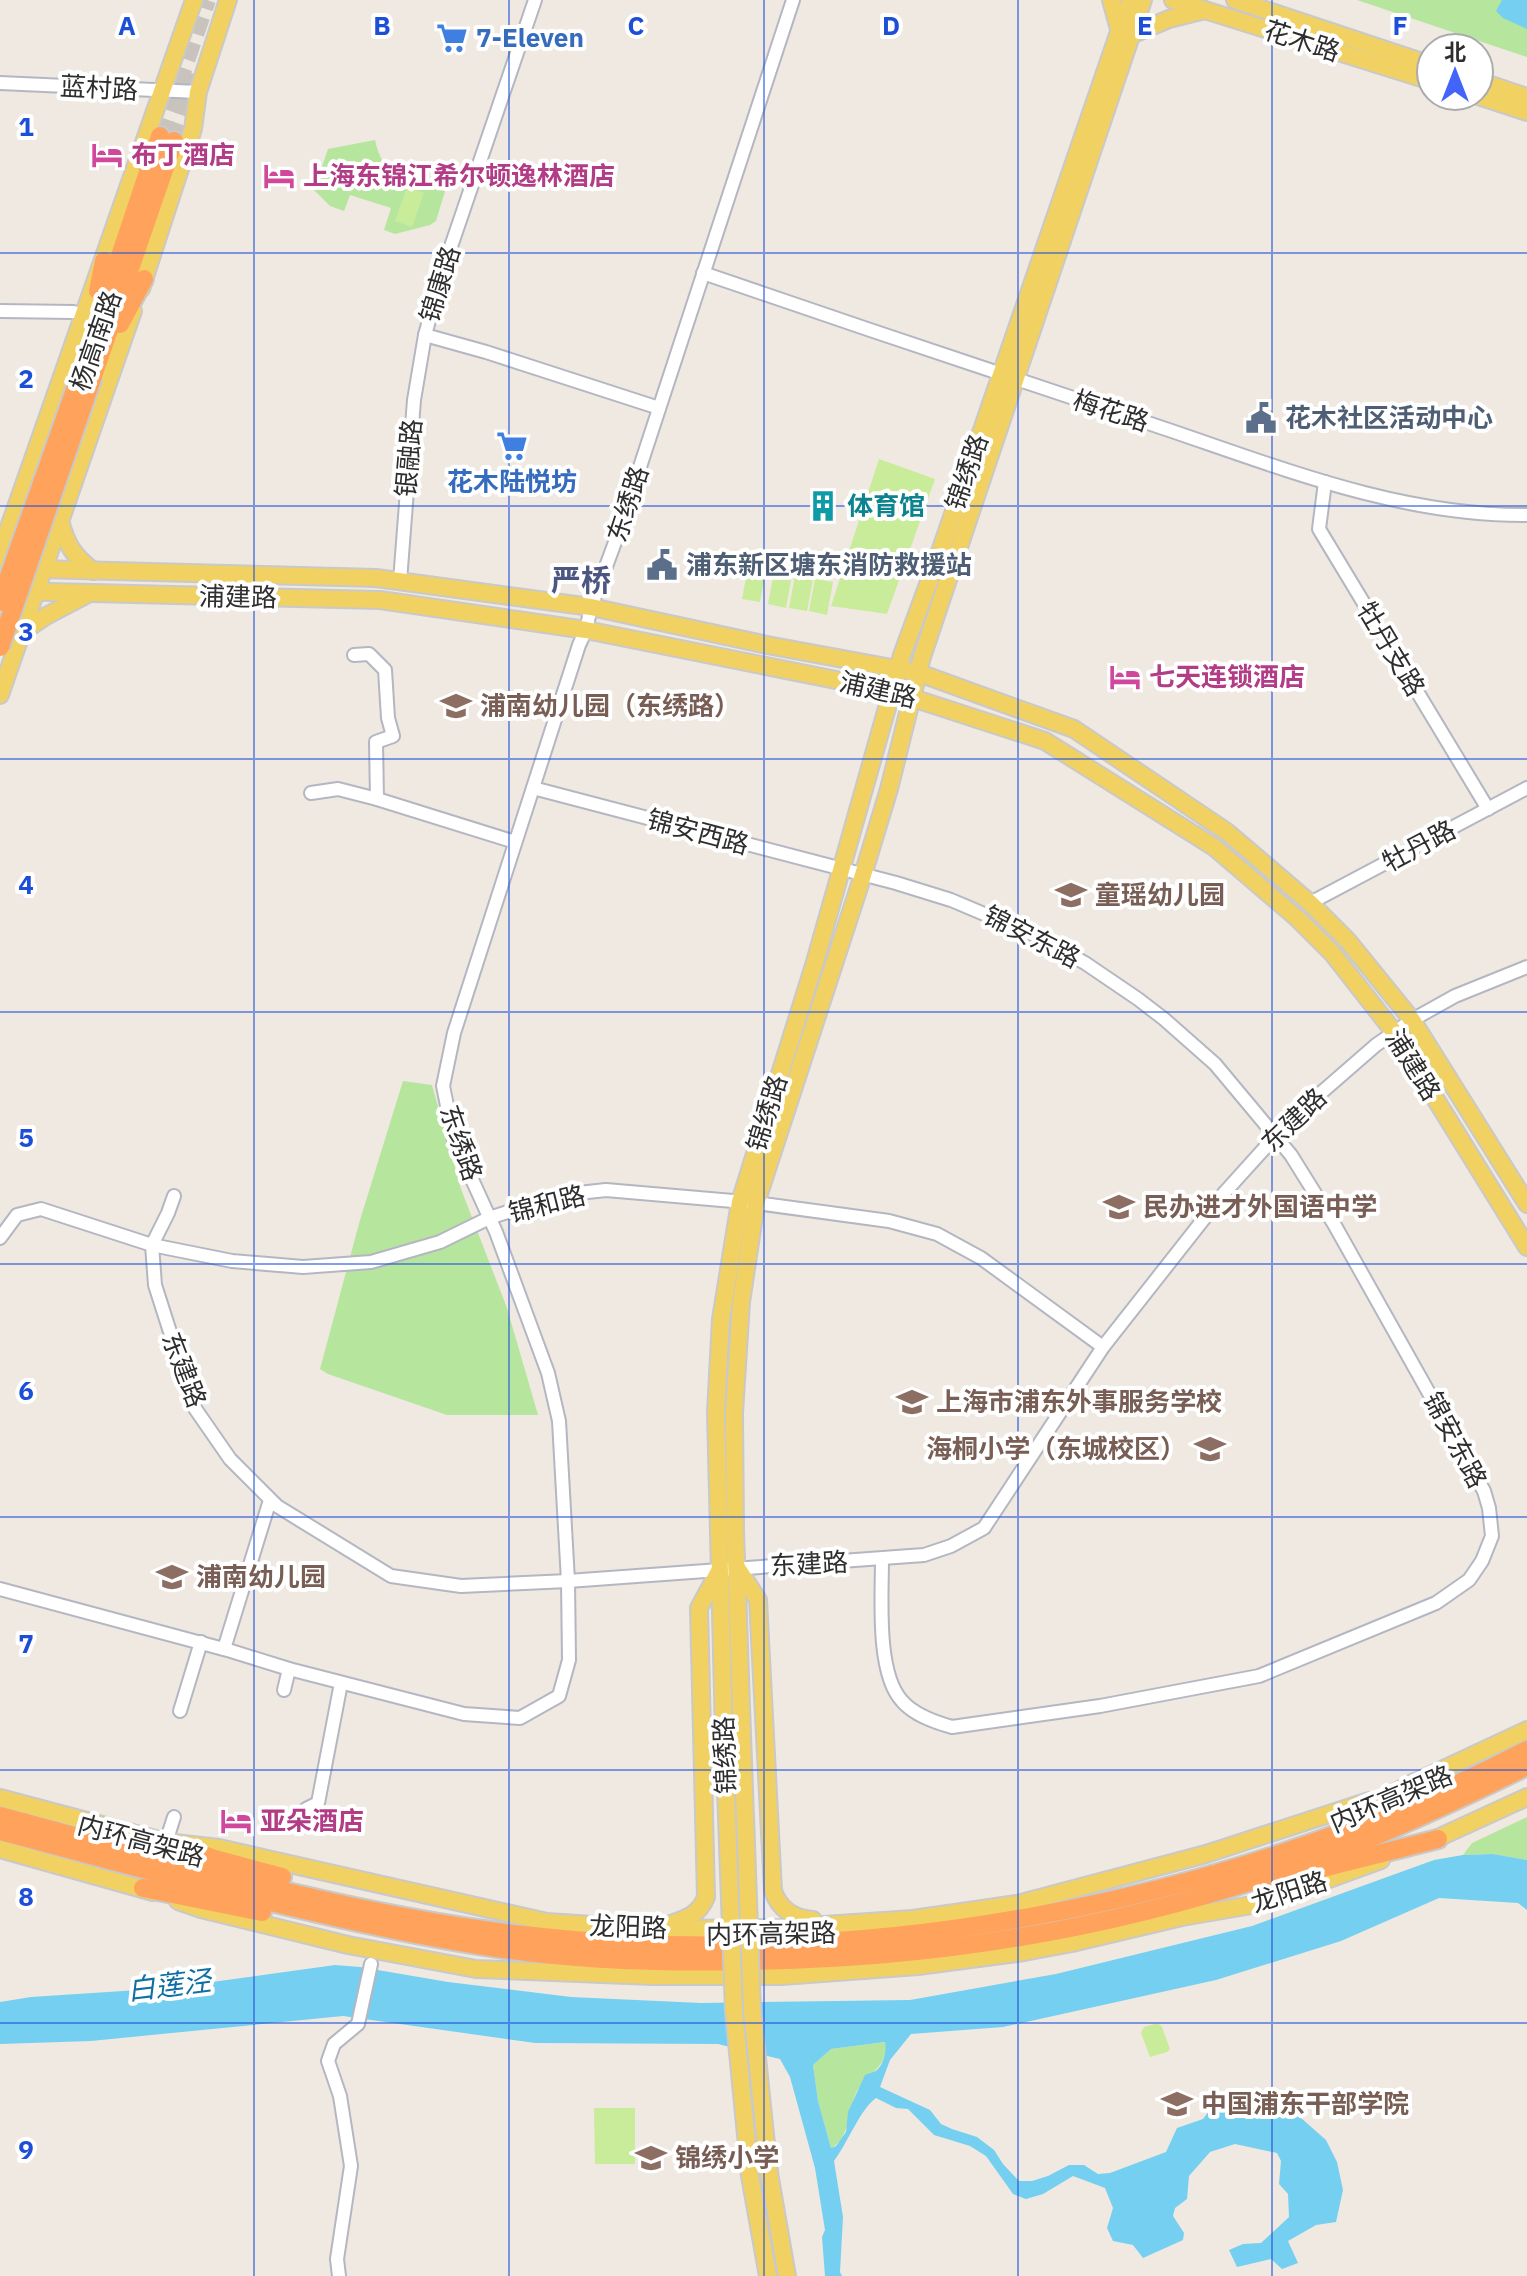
<svg xmlns="http://www.w3.org/2000/svg" width="1527" height="2276" font-family="'IBM Plex Sans','Noto Sans SC',sans-serif">
	<style>
		.green { fill: #b6e59e }
		.pitch { fill: #c9ec9a }
		.water { fill: #75cff0; fill-rule: evenodd }
		.lines { fill: none; stroke-linecap: round; stroke-linejoin: round }
		.highway-tunnel { stroke: #c8c4bd; stroke-width: 18; stroke-dasharray: 18 9; stroke-linecap: butt }
		.minor-casing { stroke: #b4b7c1; stroke-width: 16 }
		.major-casing { stroke: #c9c9c9; stroke-width: 20 }
		.highway-casing { stroke: #c9c9c9; stroke-width: 22 }
		.minor { stroke: #fff; stroke-width: 12 }
		.major { stroke: #f2d163; stroke-width: 16 }
		.highway { stroke: #ffa35c; stroke-width: 18 }
		.major-bridge-casing { stroke: #c9c9c9; stroke-width: 20; stroke-linecap: butt }
		.highway-bridge-casing { stroke: #c9c9c9; stroke-width: 22; stroke-linecap: butt }
		.major-bridge { stroke: #f2d163; stroke-width: 16 }
		.highway-bridge { stroke: #ffa35c; stroke-width: 18 }
		.grid { fill: none; stroke: #1d4ed8; stroke-width: 2; stroke-opacity: 0.55 }
		.labels { text-anchor: middle; stroke-width: 8; stroke-linejoin: round; paint-order: stroke }
		.shop-label { font-size: 26px; font-weight: bold; fill: #366cbe; stroke: #fff; text-anchor: start }
		.street-label { font-size: 26px; fill: #2e2e2e; stroke: #fff }
		.hotel-label { font-size: 26px; font-weight: bold; fill: #b23c85; stroke: #fff; text-anchor: start }
		.service-label { font-size: 26px; font-weight: bold; fill: #4e5e75; stroke: #fff; text-anchor: start }
		.culture-label { font-size: 26px; font-weight: bold; fill: #0d838f; stroke: #fff; text-anchor: start }
		.education-label { font-size: 26px; font-weight: bold; fill: #785e54; stroke: #fff; text-anchor: start }
		.water-label { font-size: 28px; font-style: italic; fill: #0d6fa3; stroke: #fff }
		.quarter-label { font-size: 30px; font-weight: bold; fill: #4d5680; stroke: #fff }
		.grid-label { font-size: 26px; text-anchor: middle; font-weight: bold; fill: #1d4ed8; stroke: #fff; stroke-width: 8; stroke-linejoin: round; paint-order: stroke }
	</style>
	<rect width="100%" height="100%" fill="#efe9e1"/>
	<g class="green">
		<path d="M1357,0H1527V57Z"/>
		<path d="M375,140C384,182 410,183 446,188L436,221L430,225L395,234L384,230L391,208L350,195L344,211L330,206L314,190L328,149Z"/>
		<path d="M403,1081L432,1085L461,1189L507,1308L538,1415H447L328,1374L320,1369L360,1220Z"/>
		<path d="M1527,1817V1860L1493,1854L1463,1855L1472,1843Z"/>
		<path d="M886,2042C890,2065 867,2074 857,2091C847,2110 851,2138 831,2148L818,2101L813,2065L831,2049Z"/>
	</g>
	<g class="pitch">
		<path d="M407,187L424,193L412,227L395,221Z"/>
		<path d="M879,459L935,479L887,614L831,606Z"/>
		<path d="M748,567L766,570L760,602L742,599Z"/>
		<path d="M774,572L792,575L786,608L768,604Z"/>
		<path d="M795,575L813,579L807,611L789,608Z"/>
		<path d="M815,579L833,582L827,615L809,611Z"/>
		<path d="M1158,2023L1162,2027L1170,2049L1167,2052L1150,2057L1141,2033L1144,2027Z"/>
		<path d="M594,2108H635V2164H595Z"/>
	</g>
	<g class="water">
		<path d="M1502,0H1527V29L1503,18L1496,11Z"/>
		<path d="M1493,1854L1527,1860V1910L1518,1903L1439,1898L1341,1941L1216,1980L1003,2027L911,2034L890,2060L880,2087L930,2110L941,2124L952,2129L977,2137L994,2150L1003,2164L1019,2181H1032L1048,2176L1069,2165H1084L1098,2174L1110,2173L1166,2152L1177,2128L1203,2119L1212,2107L1228,2101L1272,2105L1301,2118L1326,2140L1337,2162L1343,2190L1336,2222L1316,2225L1288,2241L1298,2263L1282,2269L1271,2259L1237,2267L1229,2250L1243,2244L1261,2243L1289,2217L1288,2194L1279,2184L1281,2161L1277,2153L1235,2144L1210,2152L1189,2176L1187,2199L1175,2208L1173,2216L1184,2233L1183,2240L1143,2258L1133,2245L1113,2241L1107,2228L1113,2208L1105,2188L1073,2176L1043,2194L1026,2199L1013,2194L986,2156L970,2146L934,2135L908,2109L896,2108L876,2098C861,2108 847,2144 834,2161L843,2217L840,2272L842,2276H825L822,2237L825,2230L815,2168L790,2077L780,2059L718,2044L535,2043L343,2016L91,2041L0,2044V2002L31,1997L169,1988L335,1965L360,1967L448,1982L571,1997L701,2003L910,2000L1056,1974L1252,1926L1434,1860L1463,1855ZM885,2042C887,2050 884,2064 877,2070C873,2073 869,2073 865,2075L848,2112L846,2132L836,2146L831,2148L818,2101L813,2065L831,2049Z"/>
	</g>
	<g class="lines">
		<g class="highway-tunnel">
			<path d="M160,136L207,0"/>
			<path d="M174,141L197,75"/>
		</g>
		<defs>
			<g id="minor">
				<path d="M535,0L443,270L425,335L486,352L659,408"/>
				<path d="M0,83L198,92"/>
				<path d="M703,273C852,324 1002,375 1151,424C1274,465 1396,516 1527,515"/>
				<path d="M0,311L74,312"/>
				<path d="M1325,482L1319,529L1488,809"/>
				<path d="M400,581L414,400L425,335"/>
				<path d="M354,655L369,654L385,670L388,718L393,736L376,742L377,799"/>
				<path d="M533,788L896,883L951,900L1034,935L1085,963L1138,999L1164,1019L1215,1064L1291,1155L1334,1224L1484,1491L1489,1508L1492,1536L1482,1561L1469,1580L1436,1603L1259,1676L1100,1706L952,1727C934,1722 914,1715 902,1701C876,1673 882,1597 882,1559"/>
				<path d="M311,793L338,789L377,799L515,842"/>
				<path d="M1310,903L1527,788"/>
				<path d="M0,1238L17,1215L41,1209L152,1245L232,1261L303,1267L371,1262L440,1242L489,1218L560,1195L606,1190L756,1203L889,1221L937,1234L981,1258L1103,1347"/>
				<path d="M152,1245L155,1285L194,1407L230,1459L277,1506L391,1576L461,1586L568,1581L924,1555L951,1546L984,1528L1103,1347L1225,1192L1291,1119L1376,1045L1412,1020L1455,996L1527,967"/>
				<path d="M152,1245L168,1213L174,1196"/>
				<path d="M0,1589L231,1651L289,1669L464,1714L520,1718L559,1696L569,1660L568,1581L559,1421L548,1373L496,1232L454,1140L443,1086L454,1033L579,645L586,630L591,607L618,534L793,0"/>
				<path d="M224,1649L270,1500"/>
				<path d="M284,1690L289,1669"/>
				<path d="M180,1711L201,1642"/>
				<path d="M306,1809L318,1803L341,1683"/>
				<path d="M166,1842L174,1817"/>
				<path d="M339,2276L337,2259L351,2166L340,2096L328,2061L334,2044L358,2024L371,1964"/>
			</g>
			<g id="major">
				<path d="M1111,0L1119,29"/>
				<path d="M1173,0L1431,81"/>
				<path d="M1235,0L1431,65"/>
				<path d="M1131,35L1169,19L1205,10"/>
				<path d="M1479,81L1527,97"/>
				<path d="M1478,96L1527,112"/>
				<path d="M141,289L193,129L198,92L228,0"/>
				<path d="M60,521C67,546 73,555 93,571"/>
				<path d="M0,553L194,0"/>
				<path d="M0,568L376,578L591,607L767,645L919,673L1074,729L1227,832L1310,903L1348,941L1412,1020L1527,1204"/>
				<path d="M10,591L380,600L586,630L891,691L1045,741L1214,847L1297,918L1333,954L1394,1032L1527,1247"/>
				<path d="M22,632L46,616L86,595"/>
				<path d="M0,695L133,311"/>
				<path d="M738,1569L758,1600L773,1891C780,1910 793,1918 813,1920"/>
				<path d="M724,1734L716,1412L721,1319L740,1202L815,962L902,655L941,549L1130,0"/>
				<path d="M742,1734L735,1531L734,1413L741,1302L756,1203L863,875L889,789L922,657L1143,0"/>
				<path d="M1405,1787L1527,1730"/>
				<path d="M0,1798L166,1842L219,1848L547,1922L654,1929L780,1928L913,1919L1017,1904L1206,1854L1369,1801"/>
				<path d="M1429,1842L1527,1797"/>
				<path d="M0,1849L153,1892"/>
				<path d="M178,1901L201,1909L348,1945L476,1969L653,1976H782L918,1966L1024,1952L1072,1943L1182,1917L1263,1903L1381,1860"/>
				<path d="M668,1925C686,1919 699,1915 706,1897L699,1608L719,1571"/>
				<path d="M769,2173L787,2276"/>
				<path d="M750,2176L768,2276"/>
			</g>
			<g id="highway">
				<path d="M98,291L104,261"/>
				<path d="M120,324L144,279"/>
				<path d="M81,373L160,136"/>
				<path d="M93,376L174,141"/>
				<path d="M1354,1815L1415,1783"/>
				<path d="M0,1816C172,1862 346,1915 523,1935C859,1973 1227,1906 1527,1750"/>
				<path d="M0,1831C160,1873 321,1920 484,1946C570,1960 658,1963 744,1961C948,1959 1150,1923 1340,1850C1403,1826 1466,1796 1527,1766"/>
				<path d="M166,1842L215,1859L282,1877"/>
				<path d="M1315,1870L1438,1839"/>
				<path d="M143,1888L262,1912"/>
			</g>
		</defs>
		<use href="#minor" class="minor-casing"/>
		<use href="#major" class="major-casing"/>
		<use href="#highway" class="highway-casing"/>
		<use href="#minor" class="minor"/>
		<use href="#major" class="major"/>
		<use href="#highway" class="highway"/>
		<defs>
			<g id="major-bridge">
				<path d="M724,1734L734,2011L750,2176"/>
				<path d="M742,1734L752,2010L769,2173"/>
			</g>
			<g id="highway-bridge">
				<path d="M0,602L81,373"/>
				<path d="M0,647L93,376"/>
			</g>
		</defs>
		<use href="#major-bridge" class="major-bridge-casing"/>
		<use href="#highway-bridge" class="highway-bridge-casing"/>
		<use href="#major-bridge" class="major-bridge"/>
		<use href="#highway-bridge" class="highway-bridge"/>
	</g>
	<path class="grid" d="M254,0V2276M509,0V2276M764,0V2276M1018,0V2276M1272,0V2276M0,253H1527M0,506H1527M0,759H1527M0,1012H1527M0,1264H1527M0,1517H1527M0,1770H1527M0,2023H1527"/>
	<defs>
		<symbol id="supermarket-bare" viewBox="-9 -9 18 18"><path d="M-6-5.5h2.5l.6 2H6L4.5 2H-2.5L-4.4-4H-6ZM-1.5 3.2a1.3 1.3 0 1 0 .1 0ZM3 3.2a1.3 1.3 0 1 0 .1 0Z" fill="#3f7fe0" stroke="#fff" stroke-width="2.5" paint-order="stroke"/></symbol>
		<symbol id="hotel-bare" viewBox="-9 -9 18 18"><path d="M-6-4.5h1.5V1H6V5H4.5V3h-9V5H-6ZM-4 0a1.8 1.8 0 1 1 3.6 0ZM.5 0V-2.5h3Q6-2.5 6 0Z" fill="#d1479c" stroke="#fff" stroke-width="2.5" paint-order="stroke"/></symbol>
		<symbol id="civic-bare" viewBox="-9 -9 18 18"><path d="M-.6-6.5H3V-4.5H.6V-3L4-1V1h2V6H-6V1h2V-1L-.6-3ZM-1.2 2.5V6h2.4V2.5Z" fill="#5c6f8a" stroke="#fff" stroke-width="2.5" paint-order="stroke"/></symbol>
		<symbol id="building-bare" viewBox="-9 -9 18 18"><path d="M-4-6H4V6H1V3H-1V6H-4ZM-2.5-4.3h1.7v1.8h-1.7ZM.8-4.3h1.7v1.8H.8ZM-2.5-1h1.7V.8h-1.7ZM.8-1h1.7V.8H.8Z" fill="#0f9aa8" stroke="#fff" stroke-width="2.5" paint-order="stroke"/></symbol>
		<symbol id="school-bare" viewBox="-9 -9 18 18"><path d="M0-5L7-2L0 1L-7-2ZM-4 1L0 2.5L4 1V4Q0 6-4 4Z" fill="#8d6e63" stroke="#fff" stroke-width="2.5" paint-order="stroke"/></symbol>
		<symbol id="university-bare" viewBox="-9 -9 18 18"><path d="M0-5L7-2L0 1L-7-2ZM-4 1L0 2.5L4 1V4Q0 6-4 4Z" fill="#8d6e63" stroke="#fff" stroke-width="2.5" paint-order="stroke"/></symbol>
	</defs>
	<g fill-rule="evenodd">
		<use href="#supermarket-bare" x="430" y="16" width="44" height="44"/>
		<use href="#hotel-bare" x="85" y="133" width="44" height="44"/>
		<use href="#hotel-bare" x="257" y="154" width="44" height="44"/>
		<use href="#civic-bare" x="1239" y="396" width="44" height="44"/>
		<use href="#supermarket-bare" x="490" y="424" width="44" height="44"/>
		<use href="#building-bare" x="801" y="484" width="44" height="44"/>
		<use href="#civic-bare" x="640" y="543" width="44" height="44"/>
		<use href="#hotel-bare" x="1103" y="655" width="44" height="44"/>
		<use href="#school-bare" x="434" y="684" width="44" height="44"/>
		<use href="#school-bare" x="1049" y="873" width="44" height="44"/>
		<use href="#school-bare" x="1097" y="1185" width="44" height="44"/>
		<use href="#school-bare" x="890" y="1380" width="44" height="44"/>
		<use href="#school-bare" x="1188" y="1427" width="44" height="44"/>
		<use href="#school-bare" x="150" y="1555" width="44" height="44"/>
		<use href="#hotel-bare" x="214" y="1799" width="44" height="44"/>
		<use href="#university-bare" x="1155" y="2082" width="44" height="44"/>
		<use href="#school-bare" x="629" y="2136" width="44" height="44"/>
	</g>
	<g class="labels">
		<g class="shop-label">
			<text x="476" y="47">7-Eleven</text>
			<text x="512" y="491" text-anchor="middle">花木陆悦坊</text>
		</g>
		<g class="street-label">
			<text transform="translate(1302 41) rotate(18)" y="9">花木路</text>
			<text transform="translate(99 88) rotate(3)" y="9">蓝村路</text>
			<text transform="translate(440 284) rotate(-73)" y="9">锦康路</text>
			<text transform="translate(96 341) rotate(-71)" y="9">杨高南路</text>
			<text transform="translate(1111 411) rotate(18)" y="9">梅花路</text>
			<text transform="translate(409 458) rotate(-85)" y="9">银融路</text>
			<text transform="translate(967 472) rotate(-71)" y="9">锦绣路</text>
			<text transform="translate(628 504) rotate(-72)" y="9">东绣路</text>
			<text transform="translate(238 597) rotate(1)" y="9">浦建路</text>
			<text transform="translate(1391 649) rotate(59)" y="9">牡丹支路</text>
			<text transform="translate(878 690) rotate(13)" y="9">浦建路</text>
			<text transform="translate(698 832) rotate(15)" y="9">锦安西路</text>
			<text transform="translate(1419 846) rotate(-28)" y="9">牡丹路</text>
			<text transform="translate(1032 937) rotate(27)" y="9">锦安东路</text>
			<text transform="translate(1413 1065) rotate(58)" y="9">浦建路</text>
			<text transform="translate(767 1113) rotate(-73)" y="9">锦绣路</text>
			<text transform="translate(1294 1120) rotate(-44)" y="9">东建路</text>
			<text transform="translate(461 1143) rotate(71)" y="9">东绣路</text>
			<text transform="translate(547 1204) rotate(-14)" y="9">锦和路</text>
			<text transform="translate(184 1370) rotate(69)" y="9">东建路</text>
			<text transform="translate(1455 1440) rotate(62)" y="9">锦安东路</text>
			<text transform="translate(809 1564) rotate(-3)" y="9">东建路</text>
			<text transform="translate(725 1755) rotate(-92)" y="9">锦绣路</text>
			<text transform="translate(1391 1799) rotate(-23)" y="9">内环高架路</text>
			<text transform="translate(141 1841) rotate(15)" y="9">内环高架路</text>
			<text transform="translate(1289 1892) rotate(-18)" y="9">龙阳路</text>
			<text transform="translate(628 1927) rotate(2)" y="9">龙阳路</text>
			<text transform="translate(771 1934) rotate(-1)" y="9">内环高架路</text>
		</g>
		<g class="hotel-label">
			<text x="131" y="164">布丁酒店</text>
			<text x="303" y="185">上海东锦江希尔顿逸林酒店</text>
			<text x="1149" y="686">七天连锁酒店</text>
			<text x="260" y="1830">亚朵酒店</text>
		</g>
		<g class="service-label">
			<text x="1285" y="427">花木社区活动中心</text>
			<text x="686" y="574">浦东新区塘东消防救援站</text>
		</g>
		<g class="culture-label">
			<text x="847" y="515">体育馆</text>
		</g>
		<g class="education-label">
			<text x="480" y="715">浦南幼儿园（东绣路）</text>
			<text x="1095" y="904">童瑶幼儿园</text>
			<text x="1143" y="1216">民办进才外国语中学</text>
			<text x="936" y="1411">上海市浦东外事服务学校</text>
			<text x="1186" y="1458" text-anchor="end">海桐小学（东城校区）</text>
			<text x="196" y="1586">浦南幼儿园</text>
			<text x="1201" y="2113">中国浦东干部学院</text>
			<text x="675" y="2167">锦绣小学</text>
		</g>
		<g class="water-label">
			<text transform="translate(169 1985) rotate(-7)" y="10">白莲泾</text>
		</g>
		<g class="quarter-label">
			<text x="581" y="591">严桥</text>
		</g>
	</g>
	<g class="grid-label">
		<text x="127" y="35">A</text>
		<text x="382" y="35">B</text>
		<text x="636" y="35">C</text>
		<text x="891" y="35">D</text>
		<text x="1145" y="35">E</text>
		<text x="1400" y="35">F</text>
		<text x="26" y="136">1</text>
		<text x="26" y="388">2</text>
		<text x="26" y="641">3</text>
		<text x="26" y="894">4</text>
		<text x="26" y="1147">5</text>
		<text x="26" y="1400">6</text>
		<text x="26" y="1653">7</text>
		<text x="26" y="1906">8</text>
		<text x="26" y="2159">9</text>
	</g>
	<g transform="translate(1455 72)"><circle r="38" fill="#ffffff" stroke="#ababab" stroke-width="2"/>
	<path d="M0-6L14 30L0 20L-14 30Z" fill="#4264fb"/>
	<text y="-12" font-size="22" font-weight="bold" text-anchor="middle" fill="#2e2e2e">北</text>
	</g>
</svg>
